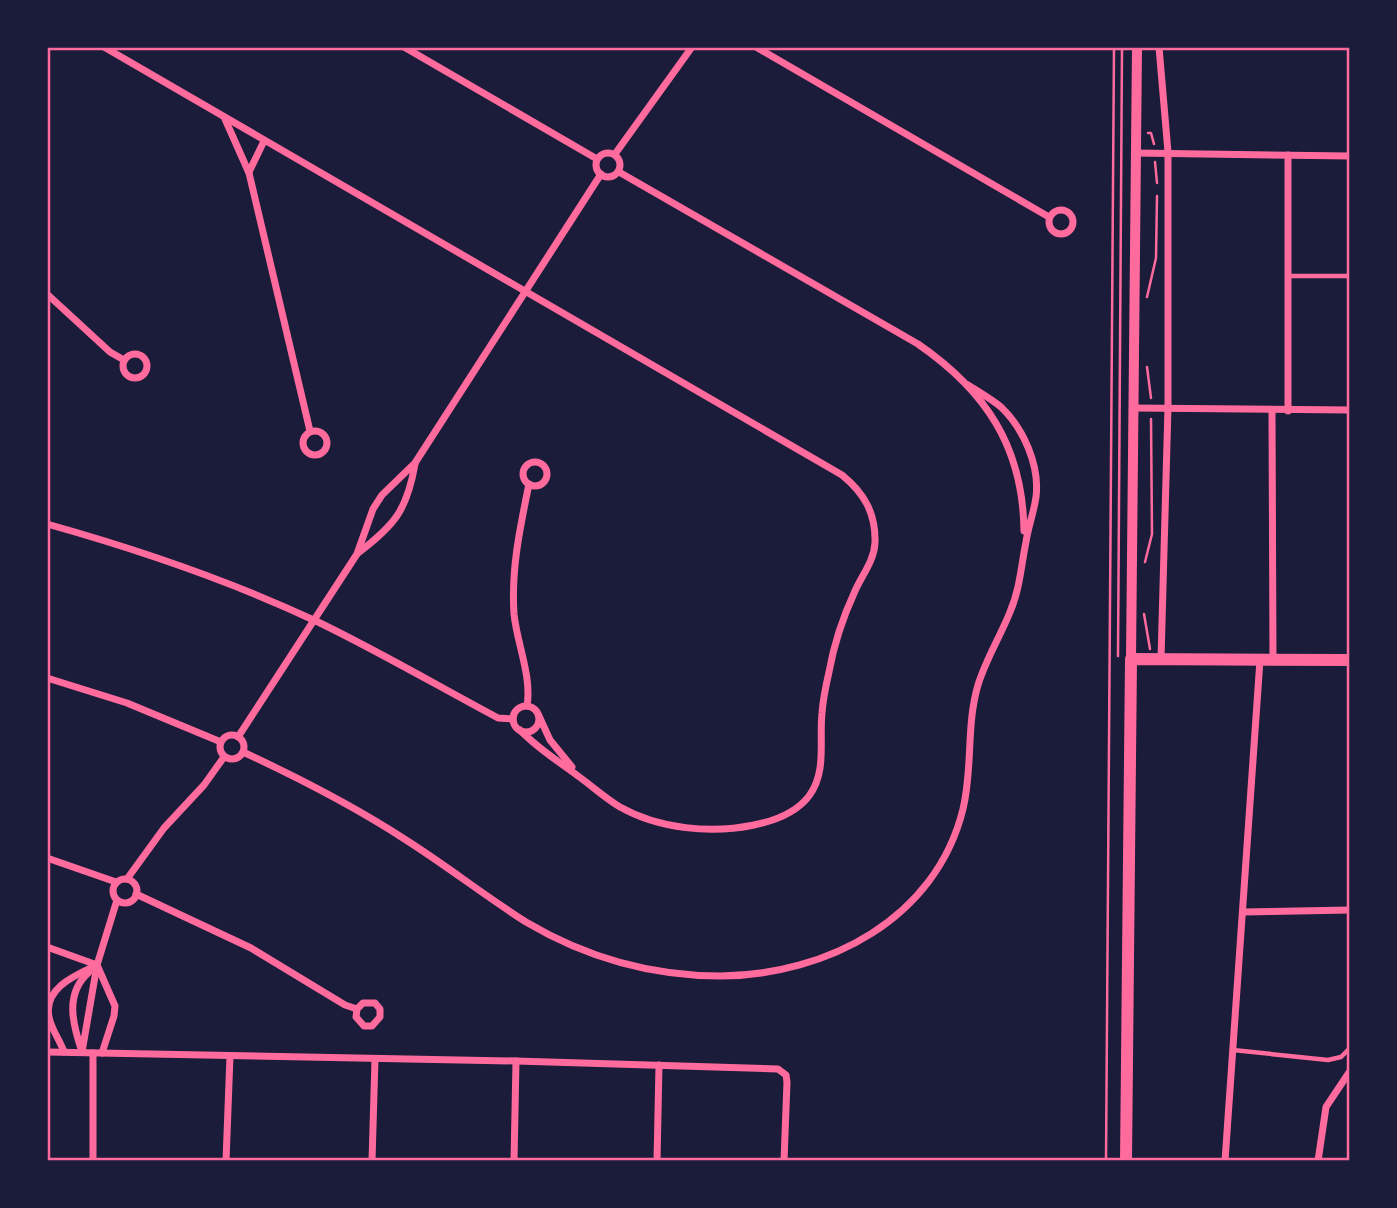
<svg xmlns="http://www.w3.org/2000/svg" width="1397" height="1208" font-family="'Golos Text',sans-serif">
	<style>
		.lines { fill: none; stroke-linecap: round; stroke-linejoin: round }
		.path { stroke: #ff6b9d; stroke-width: 2.5 }
		.service { stroke: #ff6b9d; stroke-width: 4.5 }
		.minor { stroke: #ff6b9d; stroke-width: 7 }
		.tertiary { stroke: #ff6b9d; stroke-width: 10 }
		.secondary { stroke: #ff6b9d; stroke-width: 12 }
		.neatline { fill: none; stroke: #ff6b9d; stroke-width: 2.5 }
	</style>
	<rect width="100%" height="100%" fill="#1b1b3a"/>
	<g class="lines">
		<g class="path">
			<path d="M1148,133H1151L1154,144"/>
			<path d="M1155,162L1157,183"/>
			<path d="M1147,297L1156,258L1157,196"/>
			<path d="M1147,367L1151,398"/>
			<path d="M1145,562L1152,534L1151,419"/>
			<path d="M1144,614L1150,649"/>
			<path d="M1118,656L1122,47"/>
			<path d="M1106,1161L1114,47"/>
		</g>
		<g class="service">
			<path d="M1288,276H1350"/>
			<path d="M1233,1050L1328,1060L1341,1057L1350,1048"/>
		</g>
		<g class="minor">
			<path d="M104,47L842,475C864,493 876,513 875,543C874,561 862,575 855,591C843,617 834,644 829,672C826,685 823,699 822,713C819,741 827,772 809,796C796,813 774,821 754,825C711,834 659,829 620,807C605,798 592,786 578,776C558,761 537,748 520,730"/>
			<path d="M404,47L597,159"/>
			<path d="M756,47L1049,217"/>
			<path d="M1159,47L1168,152V407L1161,659"/>
			<path d="M225,119L249,173L310,431"/>
			<circle cx="608" cy="165" r="12"/>
			<path d="M1135,153L1350,156"/>
			<path d="M615,154L692,47"/>
			<path d="M249,172L264,141"/>
			<path d="M619,172L918,344C986,391 1023,447 1024,531"/>
			<circle cx="1061" cy="222" r="12"/>
			<path d="M47,294L110,352L124,360"/>
			<circle cx="135" cy="366" r="12"/>
			<path d="M1133,408L1350,410"/>
			<path d="M1272,411L1273,660"/>
			<path d="M1288,411V155"/>
			<circle cx="315" cy="443" r="12"/>
			<circle cx="535" cy="474" r="12"/>
			<path d="M47,524C140,550 231,581 318,622C380,652 438,686 498,718L513,719"/>
			<path d="M358,553C395,525 407,510 415,464"/>
			<path d="M47,678L127,703L221,742"/>
			<path d="M527,706C532,676 517,644 514,614C511,569 520,528 529,484"/>
			<circle cx="526" cy="719" r="13"/>
			<path d="M539,716L550,740L572,767"/>
			<circle cx="232" cy="747" r="12"/>
			<path d="M238,737L357,554L373,509L382,495L415,463L601,174"/>
			<path d="M243,752C299,778 354,806 406,840C447,866 485,896 526,922C585,957 652,976 721,976C827,975 936,919 963,809C973,768 966,725 978,685C986,659 1000,637 1010,612C1020,589 1021,566 1026,542C1028,527 1034,512 1036,497C1040,465 1023,428 1001,407C991,399 979,392 968,385"/>
			<path d="M47,858L116,882"/>
			<circle cx="125" cy="891" r="12"/>
			<path d="M127,879L164,828L204,785L224,757"/>
			<path d="M136,894L251,948L345,1005L357,1009L363,1003H375L380,1009V1017L372,1026H364L356,1017L357,1009"/>
			<path d="M1243,912L1350,910"/>
			<path d="M47,947L97,965L115,1006L114,1016L102,1053"/>
			<path d="M47,1052L516,1061L778,1069L786,1075L787,1082L784,1161"/>
			<path d="M64,1052C60,1040 51,1029 49,1017C43,988 76,975 97,965"/>
			<path d="M82,1052L97,965L117,900"/>
			<path d="M82,1052C73,1025 64,994 89,972"/>
			<path d="M93,1161V1053"/>
			<path d="M226,1161L230,1056"/>
			<path d="M372,1161L375,1059"/>
			<path d="M514,1161L516,1061"/>
			<path d="M657,1161L659,1065"/>
			<path d="M1225,1161L1260,660"/>
			<path d="M1318,1161L1326,1107L1350,1071"/>
		</g>
		<path class="tertiary" d="M1131,659L1137,47"/>
		<path class="secondary" d="M1126,1161L1131,659L1350,660"/>
	</g>
	<rect width="1397" height="1208" fill="none" stroke="#1b1b3a" stroke-width="98"/>
	<rect x="49" y="49" width="1299" height="1110" class="neatline"/>
</svg>
